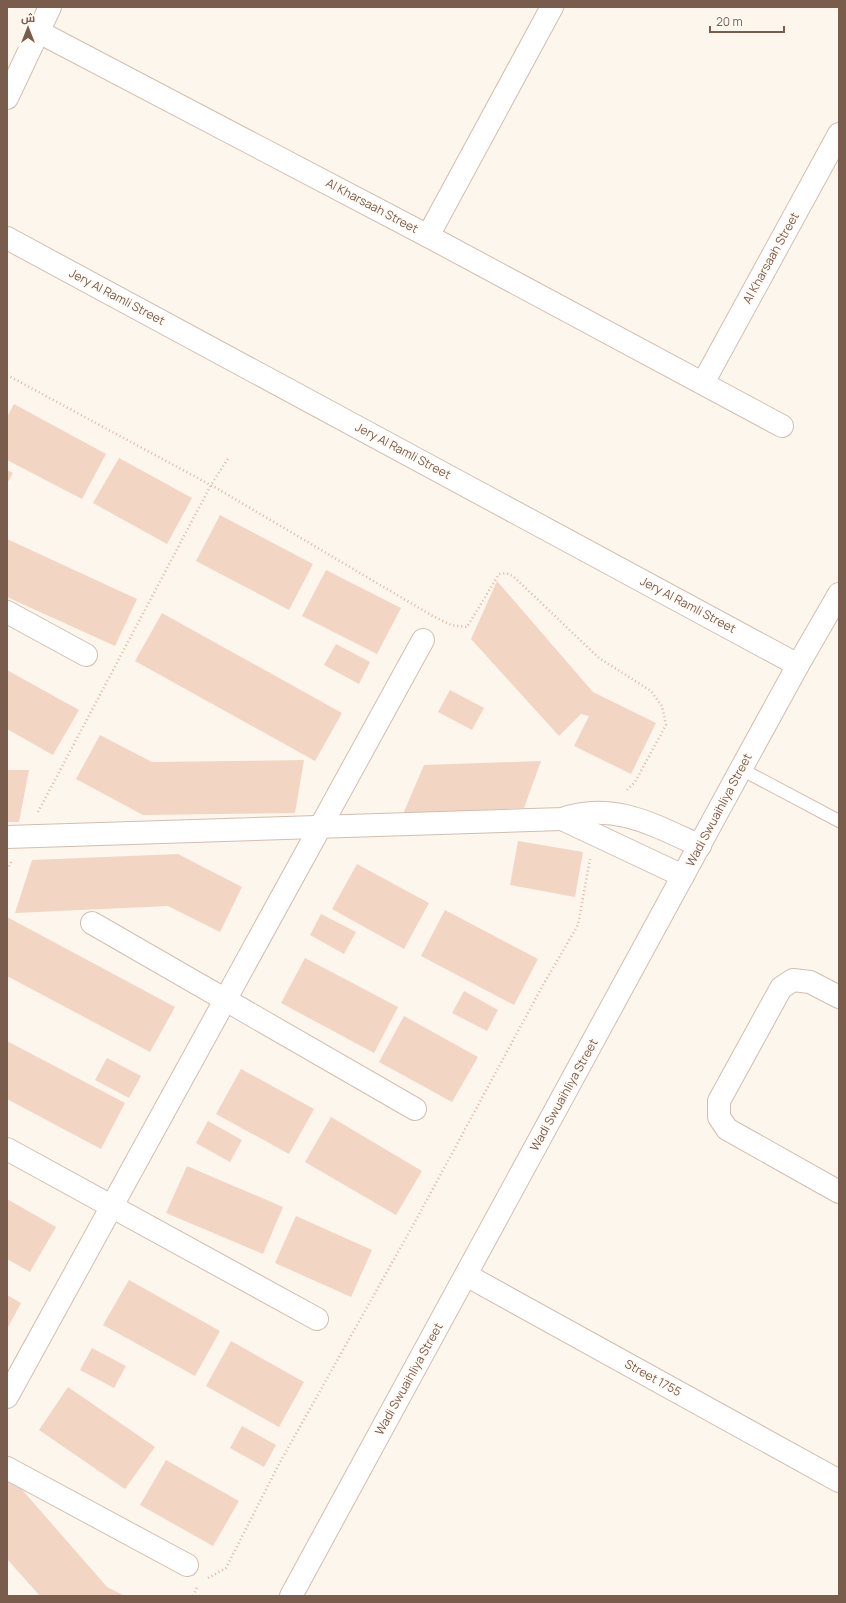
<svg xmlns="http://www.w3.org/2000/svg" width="846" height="1603" font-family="Manrope,Cairo,sans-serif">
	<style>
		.building { fill: #f3d5c3 }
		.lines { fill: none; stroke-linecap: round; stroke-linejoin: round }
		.service-casing { stroke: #d1beb0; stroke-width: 14 }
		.minor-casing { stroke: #d1beb0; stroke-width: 24 }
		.tertiary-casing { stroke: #d1beb0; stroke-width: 24 }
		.path { stroke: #d9b8a5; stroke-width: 2.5; stroke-dasharray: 1 3; stroke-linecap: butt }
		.service { stroke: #fff; stroke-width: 12 }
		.minor { stroke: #fff; stroke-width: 22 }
		.tertiary { stroke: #fff; stroke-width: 22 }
		.labels { text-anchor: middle; stroke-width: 3; stroke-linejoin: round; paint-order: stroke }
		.street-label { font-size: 12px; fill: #7a5c4d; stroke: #fffaf3 }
	</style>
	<rect width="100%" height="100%" fill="#fdf6ec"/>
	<g class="building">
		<path d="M14,404L106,454L82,499L7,460V417Z"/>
		<path d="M119,458L192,498L167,544L93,503Z"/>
		<path d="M7,470L13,473L7,484Z"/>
		<path d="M220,515L313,564L289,610L196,561Z"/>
		<path d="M7,539L137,599L115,646L7,597Z"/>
		<path d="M326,570L401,608L377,654L302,616Z"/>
		<path d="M497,581L593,692L656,723L631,774L574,746L589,716L581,714L559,736L471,639Z"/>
		<path d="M162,613L342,713L315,761L135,661Z"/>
		<path d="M336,644L370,662L359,684L324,665Z"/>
		<path d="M7,670L79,710L53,755L7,729Z"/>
		<path d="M450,690L484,708L472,730L438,712Z"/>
		<path d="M100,735L152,762L304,760L295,813L143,815L76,779Z"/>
		<path d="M541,761L524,808L403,814L424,765Z"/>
		<path d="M7,770H29L19,822H7Z"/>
		<path d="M518,841L583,852L575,897L510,885Z"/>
		<path d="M178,854L242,887L220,932L168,906L15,913L32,860Z"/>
		<path d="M357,864L429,903L404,949L332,909Z"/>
		<path d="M445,910L538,959L514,1005L421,956Z"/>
		<path d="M321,914L356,932L344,954L310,935Z"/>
		<path d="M7,917L175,1007L150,1052L7,976Z"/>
		<path d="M305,958L398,1007L374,1053L281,1003Z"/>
		<path d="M464,991L498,1010L487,1031L452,1013Z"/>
		<path d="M404,1016L478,1057L452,1102L379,1062Z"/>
		<path d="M7,1041L125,1103L101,1149L7,1099Z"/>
		<path d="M107,1058L141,1076L129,1098L95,1080Z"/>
		<path d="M241,1069L314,1109L289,1154L216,1114Z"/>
		<path d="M331,1117L422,1171L396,1215L305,1162Z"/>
		<path d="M208,1121L242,1140L230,1162L196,1143Z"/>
		<path d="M187,1166L283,1207L263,1254L166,1213Z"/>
		<path d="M7,1199L56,1227L30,1272L7,1259Z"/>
		<path d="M296,1216L372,1250L351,1297L275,1263Z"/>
		<path d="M129,1280L220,1331L195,1376L103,1325Z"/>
		<path d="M7,1295L21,1303L7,1329Z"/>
		<path d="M231,1341L304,1382L279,1427L206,1386Z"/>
		<path d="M92,1348L126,1366L114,1388L80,1370Z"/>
		<path d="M68,1387L155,1447L125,1489L39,1430Z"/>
		<path d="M242,1426L276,1445L264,1467L230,1448Z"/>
		<path d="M166,1460L239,1501L213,1546L140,1505Z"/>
		<path d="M11,1477L107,1587L125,1596H40L7,1559V1485Z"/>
	</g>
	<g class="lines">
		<defs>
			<path id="service" d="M741,769L839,821"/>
			<g id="minor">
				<path d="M39,32L428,236L782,426"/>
				<path d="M7,98L50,7"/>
				<path d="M428,236L552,7"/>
				<path d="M7,238L798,665"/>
				<path d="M703,383L839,134"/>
				<path d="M7,612L86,655"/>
				<path d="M562,819L683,876"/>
				<path d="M7,837L562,819C613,801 654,825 700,846"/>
				<path d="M92,923L415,1109"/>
				<path d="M839,997L810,982L793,980L781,988L719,1101V1117L727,1129L839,1192"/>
				<path d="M7,1149L317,1319"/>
				<path d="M466,1275L839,1481"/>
				<path d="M7,1397L423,640"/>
				<path d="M7,1468L187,1565"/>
			</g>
			<path id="tertiary" d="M291,1596L741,769L798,665L839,594"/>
		</defs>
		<use href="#service" class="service-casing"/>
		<use href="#minor" class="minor-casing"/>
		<use href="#tertiary" class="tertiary-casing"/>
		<g class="path">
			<path d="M7,375L218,489L431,615L451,625L467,627L499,574L506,573L513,576L599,658L651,691L662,706L666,725L635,782L626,791"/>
			<path d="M38,812L211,485L229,457"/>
			<path d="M7,870L12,861"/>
			<path d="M208,1578L226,1568L279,1464L416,1220L543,985L578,925L590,859"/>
			<path d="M193,1596L197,1587"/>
		</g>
		<use href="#service" class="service"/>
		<use href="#minor" class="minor"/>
		<use href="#tertiary" class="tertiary"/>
	</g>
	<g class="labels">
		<g class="street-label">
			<text transform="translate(372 206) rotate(28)" y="4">Al Kharsaah Street</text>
			<text transform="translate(771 258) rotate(-61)" y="4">Al Kharsaah Street</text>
			<text transform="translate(117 297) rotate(28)" y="4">Jery Al Ramli Street</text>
			<text transform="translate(403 451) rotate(28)" y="4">Jery Al Ramli Street</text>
			<text transform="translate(688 605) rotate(28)" y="4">Jery Al Ramli Street</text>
			<text transform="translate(719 810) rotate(-62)" y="4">Wadi Swuaihliya Street</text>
			<text transform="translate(564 1095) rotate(-61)" y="4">Wadi Swuaihliya Street</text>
			<text transform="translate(653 1378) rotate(29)" y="4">Street 1755</text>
			<text transform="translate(409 1379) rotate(-61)" y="4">Wadi Swuaihliya Street</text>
		</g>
	</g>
	<rect width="846" height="1603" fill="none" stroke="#7a5c4d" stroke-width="16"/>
	<g transform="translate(28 28)" stroke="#fffaf3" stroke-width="3" paint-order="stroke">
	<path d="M0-3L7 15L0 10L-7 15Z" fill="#7a5c4d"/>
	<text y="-6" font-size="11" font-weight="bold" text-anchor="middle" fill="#7a5c4d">ش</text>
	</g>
	<path d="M710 26v6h74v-6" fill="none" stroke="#7a5c4d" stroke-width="2"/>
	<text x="716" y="26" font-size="12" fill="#7a5c4d" stroke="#fffaf3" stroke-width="3" paint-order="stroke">20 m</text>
</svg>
